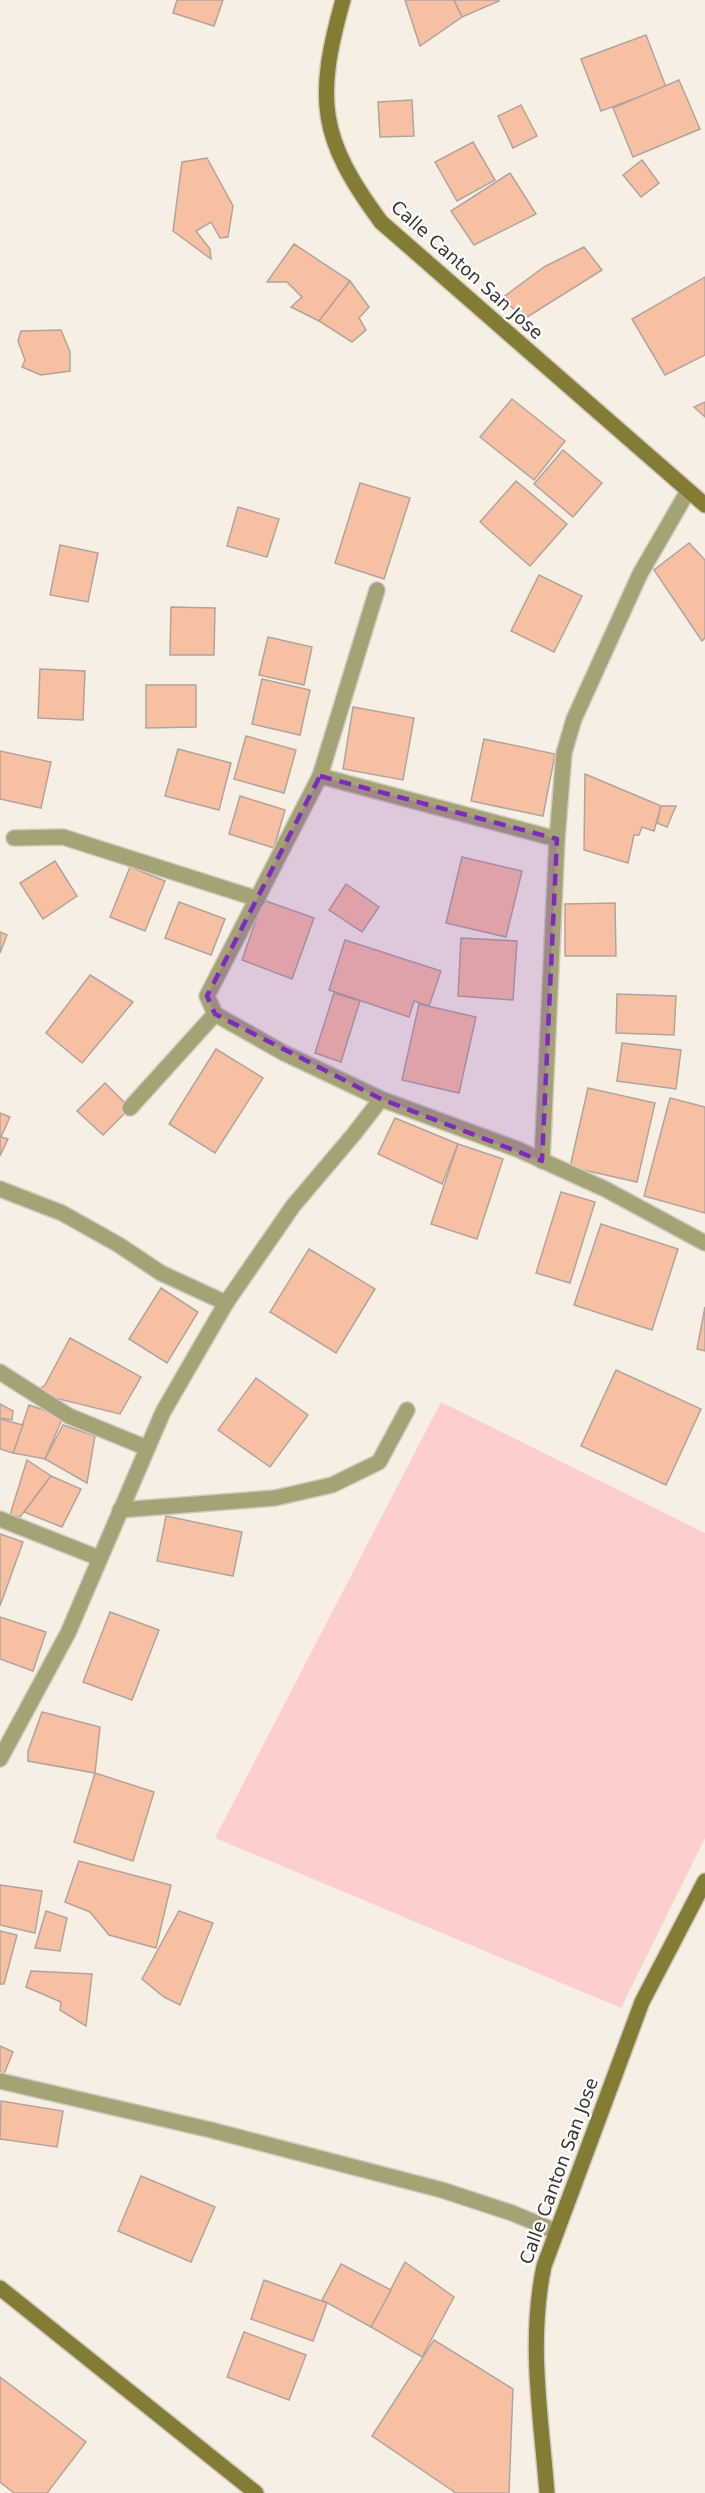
<svg xmlns="http://www.w3.org/2000/svg" width="705" height="2493" font-family="'DejaVu Sans',sans-serif">
	<style>
		.green { fill: #fccfce }
		.building { fill: #f8c0a3; stroke: #b1a49e; stroke-width: 1.5 }
		.lines { fill: none; stroke-linecap: round; stroke-linejoin: round }
		.street-casing { stroke: #d1cac0; stroke-width: 18 }
		.secondary-casing { stroke: #d1cac0; stroke-width: 18 }
		.street { stroke: #a5a276; stroke-width: 15 }
		.secondary { stroke: #827c35; stroke-width: 15 }
		.marked { fill: #7b2cbf; fill-opacity: 0.2; stroke: #7b2cbf; stroke-width: 4.5; stroke-dasharray: 12 8; stroke-linejoin: round }
		.labels { text-anchor: middle; stroke-width: 4.5; stroke-linejoin: round; paint-order: stroke }
		.street-label { font-size: 18px; fill: #393631; stroke: #fff }
	</style>
	<rect width="100%" height="100%" fill="#f7efe4"/>
	<path class="green" d="M441,1402L705,1533V1838L621,2008L215,1838Z"/>
	<g class="building">
		<path d="M177,0H223L214,26L173,13Z"/>
		<path d="M405,0H454L462,17L420,46Z"/>
		<path d="M454,0H498L499,1L462,17Z"/>
		<path d="M646,35L666,87L601,111L581,59Z"/>
		<path d="M679,80L700,129L633,157L613,108Z"/>
		<path d="M412,100L414,136L380,137L378,102Z"/>
		<path d="M521,105L537,136L513,148L498,116Z"/>
		<path d="M473,142L495,180L457,201L435,162Z"/>
		<path d="M207,158L233,206L228,237L220,238L211,222L196,231L210,249L211,259L173,231L182,162Z"/>
		<path d="M642,160L659,183L641,197L623,175Z"/>
		<path d="M510,173L536,214L474,245L451,211Z"/>
		<path d="M294,244L350,281L319,321L291,307L302,297L287,282H267Z"/>
		<path d="M584,247L602,270L524,319L502,298L544,267Z"/>
		<path d="M705,277V355L665,375L632,319Z"/>
		<path d="M350,281L369,307L359,318L366,330L352,342L319,321Z"/>
		<path d="M61,330L70,352V371L41,375L22,367L25,360L18,341L21,331Z"/>
		<path d="M512,399L565,441L534,480L480,437Z"/>
		<path d="M705,402V417L694,407Z"/>
		<path d="M563,450L602,483L573,517L534,484Z"/>
		<path d="M516,481L567,524L530,566L480,522Z"/>
		<path d="M360,483L410,498L384,579L335,563Z"/>
		<path d="M238,507L279,519L267,557L227,546Z"/>
		<path d="M689,543L705,560V638L702,641L654,570Z"/>
		<path d="M60,545L98,553L88,602L50,595Z"/>
		<path d="M539,575L582,596L554,652L511,631Z"/>
		<path d="M171,607L215,608L214,655H170Z"/>
		<path d="M268,637L312,647L304,685L259,675Z"/>
		<path d="M40,669L85,671L83,720L38,718Z"/>
		<path d="M262,679L310,690L300,735L252,724Z"/>
		<path d="M146,685H196V727L146,728Z"/>
		<path d="M353,707L414,718L403,780L343,769Z"/>
		<path d="M246,736L296,750L284,793L234,779Z"/>
		<path d="M484,739L555,754L543,816L471,801Z"/>
		<path d="M178,749L231,763L219,810L165,796Z"/>
		<path d="M0,751L51,762L41,808L0,799Z"/>
		<path d="M585,774L661,806L654,831L642,827L639,835H634L628,863L584,850Z"/>
		<path d="M240,796L285,810L274,848L229,834Z"/>
		<path d="M661,806H676L667,827L657,823Z"/>
		<path d="M462,857L522,871L506,937L446,923Z"/>
		<path d="M55,861L77,896L43,919L20,883Z"/>
		<path d="M130,867L165,881L145,931L110,917Z"/>
		<path d="M346,884L379,907L362,932L329,910Z"/>
		<path d="M263,900L314,918L292,979L242,960Z"/>
		<path d="M179,902L225,919L211,955L165,938Z"/>
		<path d="M615,903L616,956H565V904Z"/>
		<path d="M0,932L7,935L0,953Z"/>
		<path d="M461,938L517,941L513,1000L458,996Z"/>
		<path d="M345,940L441,971L429,1006L414,1001L409,1017L329,990Z"/>
		<path d="M90,975L133,1002L82,1063L46,1033Z"/>
		<path d="M334,993L360,1001L341,1062L315,1053Z"/>
		<path d="M617,994L676,996L674,1035L616,1033Z"/>
		<path d="M419,1004L476,1017L459,1093L402,1080Z"/>
		<path d="M622,1043L681,1050L676,1089L617,1081Z"/>
		<path d="M216,1049L263,1078L215,1153L169,1124Z"/>
		<path d="M105,1083L130,1108L103,1135L77,1111Z"/>
		<path d="M588,1088L655,1103L637,1182L570,1167Z"/>
		<path d="M670,1098L705,1107V1213L644,1196Z"/>
		<path d="M0,1113L10,1117L1,1137L8,1139L0,1156Z"/>
		<path d="M395,1118L458,1144L442,1184L378,1154Z"/>
		<path d="M458,1144L503,1159L477,1239L431,1224Z"/>
		<path d="M561,1192L595,1202L570,1283L536,1273Z"/>
		<path d="M601,1224L678,1249L652,1330L574,1305Z"/>
		<path d="M309,1249L375,1289L336,1353L270,1312Z"/>
		<path d="M161,1288L198,1312L167,1363L129,1339Z"/>
		<path d="M705,1307V1351L697,1349Z"/>
		<path d="M70,1338L141,1377L120,1414L34,1393L45,1385Z"/>
		<path d="M616,1370L701,1409L666,1485L581,1446Z"/>
		<path d="M256,1378L308,1415L270,1467L218,1430Z"/>
		<path d="M0,1404L13,1411L12,1420L0,1418Z"/>
		<path d="M29,1405L63,1417L45,1459L13,1453Z"/>
		<path d="M0,1419L23,1425L13,1453L0,1449Z"/>
		<path d="M63,1425L95,1436L87,1483L45,1459Z"/>
		<path d="M27,1460L51,1476L20,1517L10,1515Z"/>
		<path d="M51,1476L81,1489L62,1527L24,1512Z"/>
		<path d="M166,1516L242,1532L233,1576L157,1561Z"/>
		<path d="M0,1534L23,1542L0,1606Z"/>
		<path d="M110,1612L159,1630L132,1700L83,1682Z"/>
		<path d="M0,1617L46,1632L33,1671L0,1659Z"/>
		<path d="M42,1712L100,1727L95,1773L28,1761V1751Z"/>
		<path d="M95,1773L154,1792L133,1861L74,1842Z"/>
		<path d="M79,1861L171,1885L156,1948L109,1935L90,1912L65,1902Z"/>
		<path d="M0,1885L42,1891L35,1933L0,1925Z"/>
		<path d="M46,1911L67,1918L60,1951L35,1948Z"/>
		<path d="M179,1911L213,1923L180,2005L164,1997L142,1979Z"/>
		<path d="M0,1931L17,1935L4,1984H0Z"/>
		<path d="M31,1971L92,1974L86,2026L60,2010L61,2002L26,1987Z"/>
		<path d="M0,2046L13,2052L3,2076L0,2075Z"/>
		<path d="M1,2101L63,2111L57,2147L0,2139Z"/>
		<path d="M141,2176L215,2207L191,2262L118,2231Z"/>
		<path d="M405,2262L454,2297L422,2357L371,2327Z"/>
		<path d="M341,2264L391,2290L371,2327L322,2300Z"/>
		<path d="M264,2280L327,2303L313,2341L251,2319Z"/>
		<path d="M244,2332L306,2355L289,2400L227,2377Z"/>
		<path d="M434,2340L513,2389L509,2493H456L372,2436Z"/>
		<path d="M0,2377L86,2442L47,2493H14L0,2482Z"/>
	</g>
	<g class="lines">
		<defs>
			<g id="street">
				<path d="M377,590L320,776L207,996L215,1014L284,1053L381,1099L517,1149L605,1189L705,1243"/>
				<path d="M320,776L557,839L564,753L574,719L640,574L688,491"/>
				<path d="M14,838L63,837L258,899"/>
				<path d="M130,1108L215,1014"/>
				<path d="M542,1161L557,839"/>
				<path d="M0,1189L62,1213L119,1245L161,1273L226,1303"/>
				<path d="M0,1372L69,1416L147,1448"/>
				<path d="M120,1510L275,1498L332,1485L379,1462L407,1410"/>
				<path d="M0,1519L99,1558"/>
				<path d="M0,1759L68,1633L163,1412L226,1303L293,1206L354,1134L381,1099"/>
				<path d="M0,2081L211,2130L442,2190L512,2213L555,2231"/>
			</g>
			<g id="secondary">
				<path d="M343,0C315,100 319,138 381,222L705,505"/>
				<path d="M0,2288L256,2493"/>
				<path d="M547,2493C541,2417 528,2341 544,2266L642,2002L705,1881"/>
			</g>
		</defs>
		<use href="#street" class="street-casing"/>
		<use href="#secondary" class="secondary-casing"/>
		<use href="#street" class="street"/>
		<use href="#secondary" class="secondary"/>
	</g>
	<path class="marked" d="M320,776L557,839L542,1161L381,1099L215,1014L207,996Z"/>
	<g class="labels">
		<g class="street-label">
			<text transform="translate(467 270) rotate(42)" y="6">Calle Canton San Jose</text>
			<text transform="translate(559 2171) rotate(-70)" y="6">Calle Canton San Jose</text>
		</g>
	</g>
</svg>
